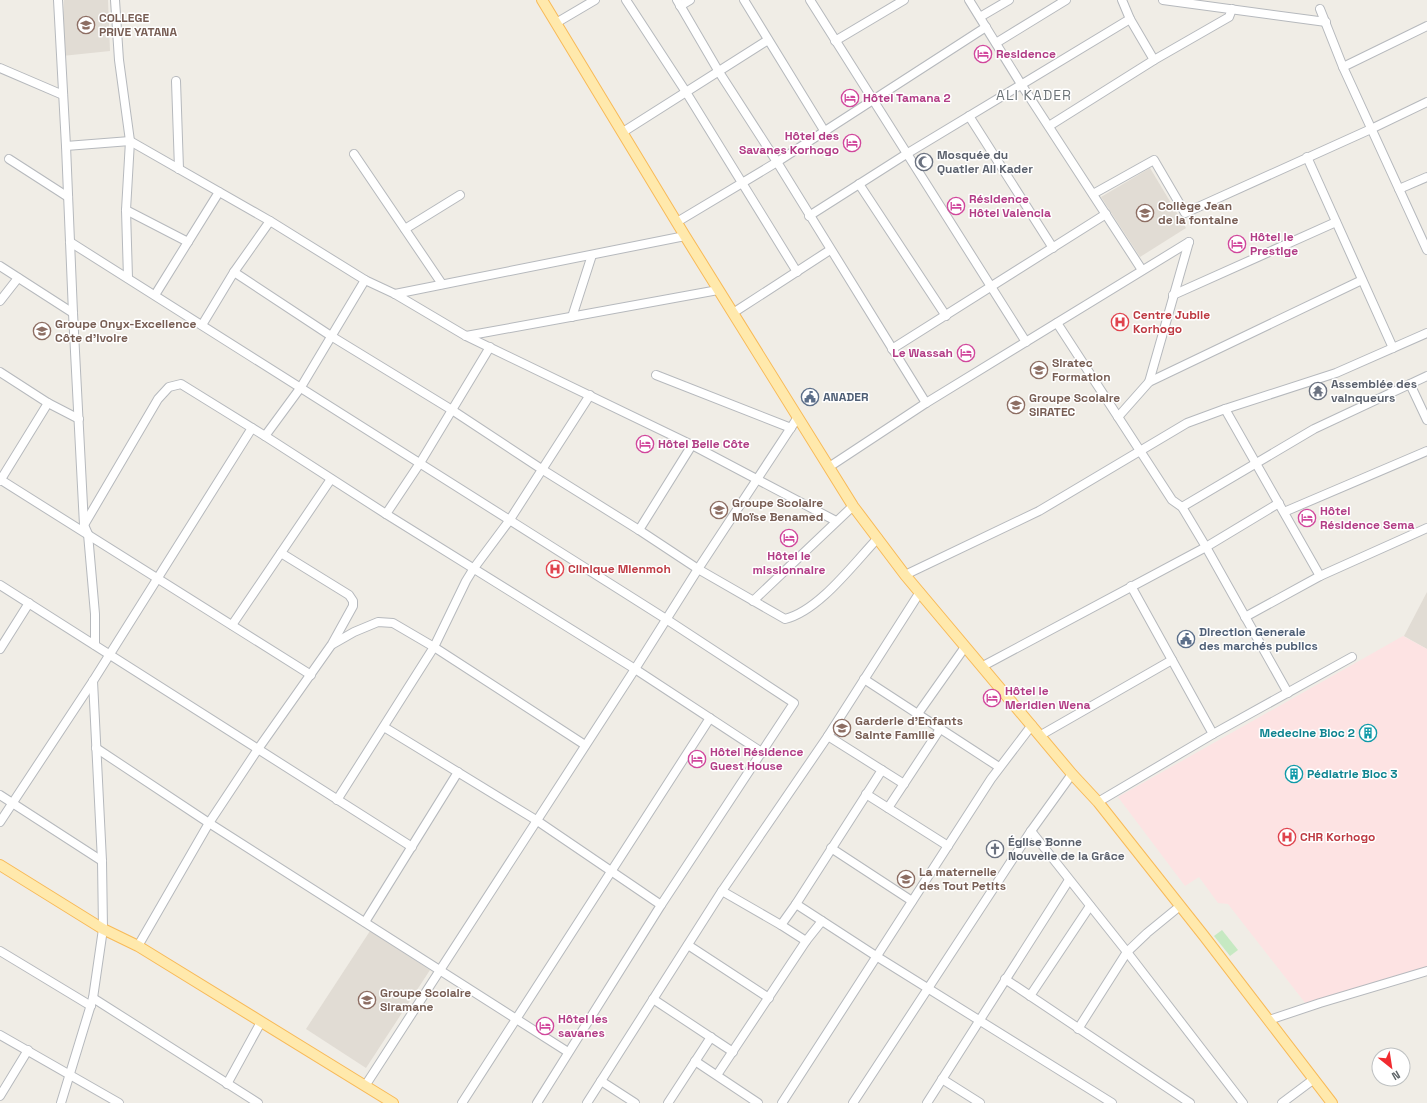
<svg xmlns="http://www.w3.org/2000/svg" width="1427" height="1103" font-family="'Space Grotesk',sans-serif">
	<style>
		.education { fill: #e1dcd4 }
		.medical { fill: #fde3e3 }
		.green { fill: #c6e9c2 }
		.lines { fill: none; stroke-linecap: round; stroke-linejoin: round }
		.minor-casing { stroke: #b6b9bd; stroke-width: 10 }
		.major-casing { stroke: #f8ba58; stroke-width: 12 }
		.minor { stroke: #fff; stroke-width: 8 }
		.major { stroke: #ffe9ac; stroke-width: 10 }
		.labels { text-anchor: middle; stroke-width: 3; stroke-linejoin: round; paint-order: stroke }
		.education-label { font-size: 12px; font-weight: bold; fill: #785e54; stroke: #fff; text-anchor: start }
		.hotel-label { font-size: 12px; font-weight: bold; fill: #b23c85; stroke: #fff; text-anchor: start }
		.worship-label { font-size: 12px; font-weight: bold; fill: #5b616d; stroke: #fff; text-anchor: start }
		.health-label { font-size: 12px; font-weight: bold; fill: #be3a42; stroke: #fff; text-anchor: start }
		.service-label { font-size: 12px; font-weight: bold; fill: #4e5e75; stroke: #fff; text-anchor: start }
		.culture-label { font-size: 12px; font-weight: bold; fill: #0d838f; stroke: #fff; text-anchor: end }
		.quarter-label { font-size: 14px; letter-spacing: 1px; fill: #6e7579; stroke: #fff }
	</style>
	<rect width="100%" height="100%" fill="#f0ede6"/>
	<g class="education">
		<path d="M64,0H108L110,51L62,56Z"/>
		<path d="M1150,168L1186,228L1140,257L1101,197Z"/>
		<path d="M1427,592V649L1404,636Z"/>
		<path d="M370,931L430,970L366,1068L306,1029Z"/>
	</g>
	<path class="medical" d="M1403,636L1427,649V968L1306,1004L1228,904L1218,903L1199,877L1185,886L1118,797Z"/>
	<path class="green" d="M1222,930L1238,950L1230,956L1214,936Z"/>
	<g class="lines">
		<defs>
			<g id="minor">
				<path d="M58,0L66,146L73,313L84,525L88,534L95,614V645"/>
				<path d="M115,0L119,60L130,141L126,210L128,278"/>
				<path d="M626,0L686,92L797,272"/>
				<path d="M677,0L719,72L777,162L926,403"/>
				<path d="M744,0L825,132"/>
				<path d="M810,0L1026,342"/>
				<path d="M969,0L1021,84L1142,270"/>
				<path d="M1122,0L1130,19L1154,60"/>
				<path d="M1163,0L1326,22"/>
				<path d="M680,6L690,0"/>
				<path d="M1320,9L1343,67L1427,250"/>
				<path d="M980,17L1009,0"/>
				<path d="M556,23L595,0"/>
				<path d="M835,41L904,0"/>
				<path d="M996,43L1066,0"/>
				<path d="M1343,67L1427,26"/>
				<path d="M0,68L63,95"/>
				<path d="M176,81L179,169"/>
				<path d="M969,116L1053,248"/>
				<path d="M1049,126L1154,60L1229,17L1232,9"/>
				<path d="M623,132L768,40"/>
				<path d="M66,146L130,141L270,221L365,280L395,294L466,336L692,445L836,521"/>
				<path d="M354,154L442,284"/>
				<path d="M1307,157L1393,348"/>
				<path d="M9,159L68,197"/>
				<path d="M859,184L946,316"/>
				<path d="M1399,189L1427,177"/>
				<path d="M1093,194L1154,160L1185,213L1371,129L1427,102"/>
				<path d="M126,210L188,242"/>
				<path d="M809,216L908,153L1130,19"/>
				<path d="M677,222L777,162L986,27"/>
				<path d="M405,229L460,195"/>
				<path d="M70,242L666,619L794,703L661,905L537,1103"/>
				<path d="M0,266L73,313"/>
				<path d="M234,272L331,336L452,410L543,470L639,530L698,569L785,619C819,611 854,563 878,538"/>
				<path d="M395,294L685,236"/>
				<path d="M155,295L219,192"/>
				<path d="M1173,295L1336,222"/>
				<path d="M0,301L18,278"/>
				<path d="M733,313L830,250"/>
				<path d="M572,317L592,255"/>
				<path d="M1057,323L1172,500L1182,507L1206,547L1288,693"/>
				<path d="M202,325L234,272L270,221"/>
				<path d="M466,336L718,290"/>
				<path d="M892,349L1106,214"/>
				<path d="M0,372L48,403L79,419"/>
				<path d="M656,375L791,428"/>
				<path d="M1149,382L1189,242"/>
				<path d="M1410,384L1427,420"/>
				<path d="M1225,409L1320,576"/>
				<path d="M1118,417L1149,382L1362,280"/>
				<path d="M265,436L301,387L365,280"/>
				<path d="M829,467L926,403L1189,242"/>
				<path d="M1,480L311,675"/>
				<path d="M0,481L48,403"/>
				<path d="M1182,507L1314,429L1427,376"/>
				<path d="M1284,512L1427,451"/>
				<path d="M386,514L420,463L490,347"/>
				<path d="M84,525L158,399L169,387L181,384L265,436L386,514L635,669L763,753"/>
				<path d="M639,530L692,445"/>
				<path d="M905,575L1039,511L1187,423L1225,409L1336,373L1427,333"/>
				<path d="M0,585L412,847"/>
				<path d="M1131,586L1213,734"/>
				<path d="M753,601L853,506"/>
				<path d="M1245,617L1320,576L1427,528"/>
				<path d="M232,625L331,479"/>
				<path d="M333,644L354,632L378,622L393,623L434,647L585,745"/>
				<path d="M0,649L29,603"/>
				<path d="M983,666L1206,547L1279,503"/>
				<path d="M864,679L999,767"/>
				<path d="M917,715L965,647"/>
				<path d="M384,727L536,820L661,905"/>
				<path d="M1041,735L1172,660"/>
				<path d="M828,736L904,784"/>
				<path d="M96,748L209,823L568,1052"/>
				<path d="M866,794L948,846"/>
				<path d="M0,795L102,861"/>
				<path d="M337,800L434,647L466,581L474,568L509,521L590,395"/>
				<path d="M1098,802L1213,734L1352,657"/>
				<path d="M888,808L940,729"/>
				<path d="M0,822L93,681L252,428"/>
				<path d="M1031,831L1127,952L1243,1103"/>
				<path d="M831,848L912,901"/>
				<path d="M722,891L781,925L806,941"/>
				<path d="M796,904L876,956L1112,1103"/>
				<path d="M365,922L458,772"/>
				<path d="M781,925L796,904L882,770"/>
				<path d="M688,945L769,998"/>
				<path d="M138,946L209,823L258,749L332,644L353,606V601L349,595L281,553"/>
				<path d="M0,951L91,1006"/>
				<path d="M1005,979L1190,1103"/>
				<path d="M1030,996L1090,906"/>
				<path d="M93,998L258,1103"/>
				<path d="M653,999L733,1052"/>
				<path d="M1269,1020L1320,1003L1427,971"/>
				<path d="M1078,1029L1127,952L1147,933L1180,906"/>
				<path d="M0,1035L119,1103"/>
				<path d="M695,1061L758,1103"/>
				<path d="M717,1075L806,941L822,921"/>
				<path d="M942,1079L980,1103"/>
				<path d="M601,1081L635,1103"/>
				<path d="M227,1084L261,1022"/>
				<path d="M365,1086L635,669L698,569L798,417"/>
				<path d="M0,1096L28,1050"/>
				<path d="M61,1103L93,998L103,929L102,861L93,681"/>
				<path d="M462,1103L710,718"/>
				<path d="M587,1103L722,891L828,736L920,592"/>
				<path d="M668,1103L711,1037"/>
				<path d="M782,1103L991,779L1032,725"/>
				<path d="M853,1103L1031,831L1072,774"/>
				<path d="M927,1103L1069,880"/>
				<path d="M1282,1103L1314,1079"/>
			</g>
			<g id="major">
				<path d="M542,0L685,236L853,506L905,575L1072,774L1098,802L1204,936L1332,1103"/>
				<path d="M0,865L103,929L138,946L393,1103"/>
			</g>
		</defs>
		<use href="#minor" class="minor-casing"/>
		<use href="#major" class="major-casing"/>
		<use href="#minor" class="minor"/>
		<use href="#major" class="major"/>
	</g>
	<defs>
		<symbol id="school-ring" viewBox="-11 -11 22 22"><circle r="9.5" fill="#fff" stroke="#8d6e63" stroke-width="1.5"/><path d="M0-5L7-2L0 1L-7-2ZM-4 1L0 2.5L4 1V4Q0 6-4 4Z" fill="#8d6e63"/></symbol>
		<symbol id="hotel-ring" viewBox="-11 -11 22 22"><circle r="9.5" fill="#fff" stroke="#d1479c" stroke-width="1.5"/><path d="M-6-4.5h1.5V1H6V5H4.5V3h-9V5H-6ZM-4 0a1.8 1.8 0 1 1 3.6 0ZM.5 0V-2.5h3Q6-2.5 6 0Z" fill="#d1479c"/></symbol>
		<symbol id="mosque-ring" viewBox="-11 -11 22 22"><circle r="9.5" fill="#fff" stroke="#6b7280" stroke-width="1.5"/><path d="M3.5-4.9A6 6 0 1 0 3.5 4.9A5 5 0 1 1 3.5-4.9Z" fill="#6b7280"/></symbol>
		<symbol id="university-ring" viewBox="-11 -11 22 22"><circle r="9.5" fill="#fff" stroke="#8d6e63" stroke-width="1.5"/><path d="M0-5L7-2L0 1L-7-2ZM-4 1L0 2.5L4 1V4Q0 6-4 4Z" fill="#8d6e63"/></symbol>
		<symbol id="hospital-ring" viewBox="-11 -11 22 22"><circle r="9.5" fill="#fff" stroke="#e0444e" stroke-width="1.5"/><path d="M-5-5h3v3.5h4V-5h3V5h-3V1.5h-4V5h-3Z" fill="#e0444e"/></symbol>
		<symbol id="temple-ring" viewBox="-11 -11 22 22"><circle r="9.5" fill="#fff" stroke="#6b7280" stroke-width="1.5"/><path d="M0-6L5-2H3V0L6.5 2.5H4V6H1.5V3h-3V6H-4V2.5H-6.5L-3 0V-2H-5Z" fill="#6b7280"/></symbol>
		<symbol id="civic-ring" viewBox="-11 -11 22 22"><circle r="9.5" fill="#fff" stroke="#5c6f8a" stroke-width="1.5"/><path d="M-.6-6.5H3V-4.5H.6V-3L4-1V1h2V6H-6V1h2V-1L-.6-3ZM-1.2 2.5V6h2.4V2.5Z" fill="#5c6f8a"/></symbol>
		<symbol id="building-ring" viewBox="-11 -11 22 22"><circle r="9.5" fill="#fff" stroke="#0f9aa8" stroke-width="1.5"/><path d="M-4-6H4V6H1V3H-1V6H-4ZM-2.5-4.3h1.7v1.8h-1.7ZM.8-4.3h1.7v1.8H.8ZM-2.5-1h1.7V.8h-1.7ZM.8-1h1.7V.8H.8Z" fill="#0f9aa8"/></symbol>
		<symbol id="church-ring" viewBox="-11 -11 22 22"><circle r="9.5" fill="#fff" stroke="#6b7280" stroke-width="1.5"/><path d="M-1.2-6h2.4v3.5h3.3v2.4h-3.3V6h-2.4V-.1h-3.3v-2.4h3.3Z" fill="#6b7280"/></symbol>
	</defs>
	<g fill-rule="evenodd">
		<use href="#school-ring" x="76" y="15" width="20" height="20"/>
		<use href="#hotel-ring" x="973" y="44" width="20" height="20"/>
		<use href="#hotel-ring" x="840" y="88" width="20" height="20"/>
		<use href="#hotel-ring" x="842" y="133" width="20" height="20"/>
		<use href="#mosque-ring" x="914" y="152" width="20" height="20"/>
		<use href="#hotel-ring" x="946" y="196" width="20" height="20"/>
		<use href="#university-ring" x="1135" y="203" width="20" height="20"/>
		<use href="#hotel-ring" x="1227" y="234" width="20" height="20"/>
		<use href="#hospital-ring" x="1110" y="312" width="20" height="20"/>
		<use href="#university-ring" x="32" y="321" width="20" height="20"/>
		<use href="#hotel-ring" x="956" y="343" width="20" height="20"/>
		<use href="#school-ring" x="1029" y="360" width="20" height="20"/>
		<use href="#temple-ring" x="1308" y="381" width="20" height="20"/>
		<use href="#civic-ring" x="800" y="387" width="20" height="20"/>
		<use href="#school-ring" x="1006" y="395" width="20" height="20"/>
		<use href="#hotel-ring" x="635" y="434" width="20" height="20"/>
		<use href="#school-ring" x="709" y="500" width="20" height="20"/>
		<use href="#hotel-ring" x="1297" y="508" width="20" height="20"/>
		<use href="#hotel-ring" x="779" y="528" width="20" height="20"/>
		<use href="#hospital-ring" x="545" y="559" width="20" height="20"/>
		<use href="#civic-ring" x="1176" y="629" width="20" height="20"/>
		<use href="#hotel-ring" x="982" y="688" width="20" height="20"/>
		<use href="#school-ring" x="832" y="718" width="20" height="20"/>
		<use href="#building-ring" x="1358" y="723" width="20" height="20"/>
		<use href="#hotel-ring" x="687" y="749" width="20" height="20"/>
		<use href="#building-ring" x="1284" y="764" width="20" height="20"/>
		<use href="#hospital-ring" x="1277" y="827" width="20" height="20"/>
		<use href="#church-ring" x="985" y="839" width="20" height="20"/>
		<use href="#school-ring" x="896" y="869" width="20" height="20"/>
		<use href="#school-ring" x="357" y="990" width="20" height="20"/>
		<use href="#hotel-ring" x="535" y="1016" width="20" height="20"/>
	</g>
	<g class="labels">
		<g class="education-label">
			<text x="99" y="22">COLLEGE<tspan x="99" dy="14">PRIVE YATANA</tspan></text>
			<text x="1158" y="210">Collège Jean<tspan x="1158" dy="14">de la fontaine</tspan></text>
			<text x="55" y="328">Groupe Onyx-Excellence<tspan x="55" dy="14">Côte d'Ivoire</tspan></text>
			<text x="1052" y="367">Siratec<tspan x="1052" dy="14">Formation</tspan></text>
			<text x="1029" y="402">Groupe Scolaire<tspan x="1029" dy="14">SIRATEC</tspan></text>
			<text x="732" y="507">Groupe Scolaire<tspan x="732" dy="14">Moïse Benamed</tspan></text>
			<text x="855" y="725">Garderie d'Enfants<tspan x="855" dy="14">Sainte Famille</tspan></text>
			<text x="919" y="876">La maternelle<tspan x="919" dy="14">des Tout Petits</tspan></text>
			<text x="380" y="997">Groupe Scolaire<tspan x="380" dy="14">Siramane</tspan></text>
		</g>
		<g class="hotel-label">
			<text x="996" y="58">Residence</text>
			<text x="863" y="102">Hôtel Tamana 2</text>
			<text x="839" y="140" text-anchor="end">Hôtel des<tspan x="839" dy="14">Savanes Korhogo</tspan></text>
			<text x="969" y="203">Résidence<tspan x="969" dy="14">Hôtel Valencia</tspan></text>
			<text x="1250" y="241">Hôtel le<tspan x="1250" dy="14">Prestige</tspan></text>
			<text x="953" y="357" text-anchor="end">Le Wassah</text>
			<text x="658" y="448">Hôtel Belle Côte</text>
			<text x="1320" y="515">Hôtel<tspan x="1320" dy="14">Résidence Sema</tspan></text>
			<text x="789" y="560" text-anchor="middle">Hôtel le<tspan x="789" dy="14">missionnaire</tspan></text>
			<text x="1005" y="695">Hôtel le<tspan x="1005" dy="14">Meridien Wena</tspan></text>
			<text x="710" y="756">Hôtel Résidence<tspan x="710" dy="14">Guest House</tspan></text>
			<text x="558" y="1023">Hôtel les<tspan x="558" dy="14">savanes</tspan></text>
		</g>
		<g class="worship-label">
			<text x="937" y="159">Mosquée du<tspan x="937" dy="14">Quatier Ali Kader</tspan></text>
			<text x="1331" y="388">Assemblée des<tspan x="1331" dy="14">vainqueurs</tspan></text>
			<text x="1008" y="846">Église Bonne<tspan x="1008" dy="14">Nouvelle de la Grâce</tspan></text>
		</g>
		<g class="health-label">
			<text x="1133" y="319">Centre Jubile<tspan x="1133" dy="14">Korhogo</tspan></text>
			<text x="568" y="573">Clinique Mienmoh</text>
			<text x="1300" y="841">CHR Korhogo</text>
		</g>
		<g class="service-label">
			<text x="823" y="401">ANADER</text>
			<text x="1199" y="636">Direction Generale<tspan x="1199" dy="14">des marchés publics</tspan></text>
		</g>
		<g class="culture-label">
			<text x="1355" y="737">Medecine Bloc 2</text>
			<text x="1307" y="778" text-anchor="start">Pédiatrie Bloc 3</text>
		</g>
		<g class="quarter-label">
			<text x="1034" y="100">ALI KADER</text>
		</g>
	</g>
	<g transform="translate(1391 1067) rotate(150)"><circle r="19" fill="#ffffff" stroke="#bec1c2"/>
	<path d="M0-3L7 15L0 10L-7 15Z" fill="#f12b30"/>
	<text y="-6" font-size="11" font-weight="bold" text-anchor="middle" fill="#5d6367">N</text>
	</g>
</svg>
